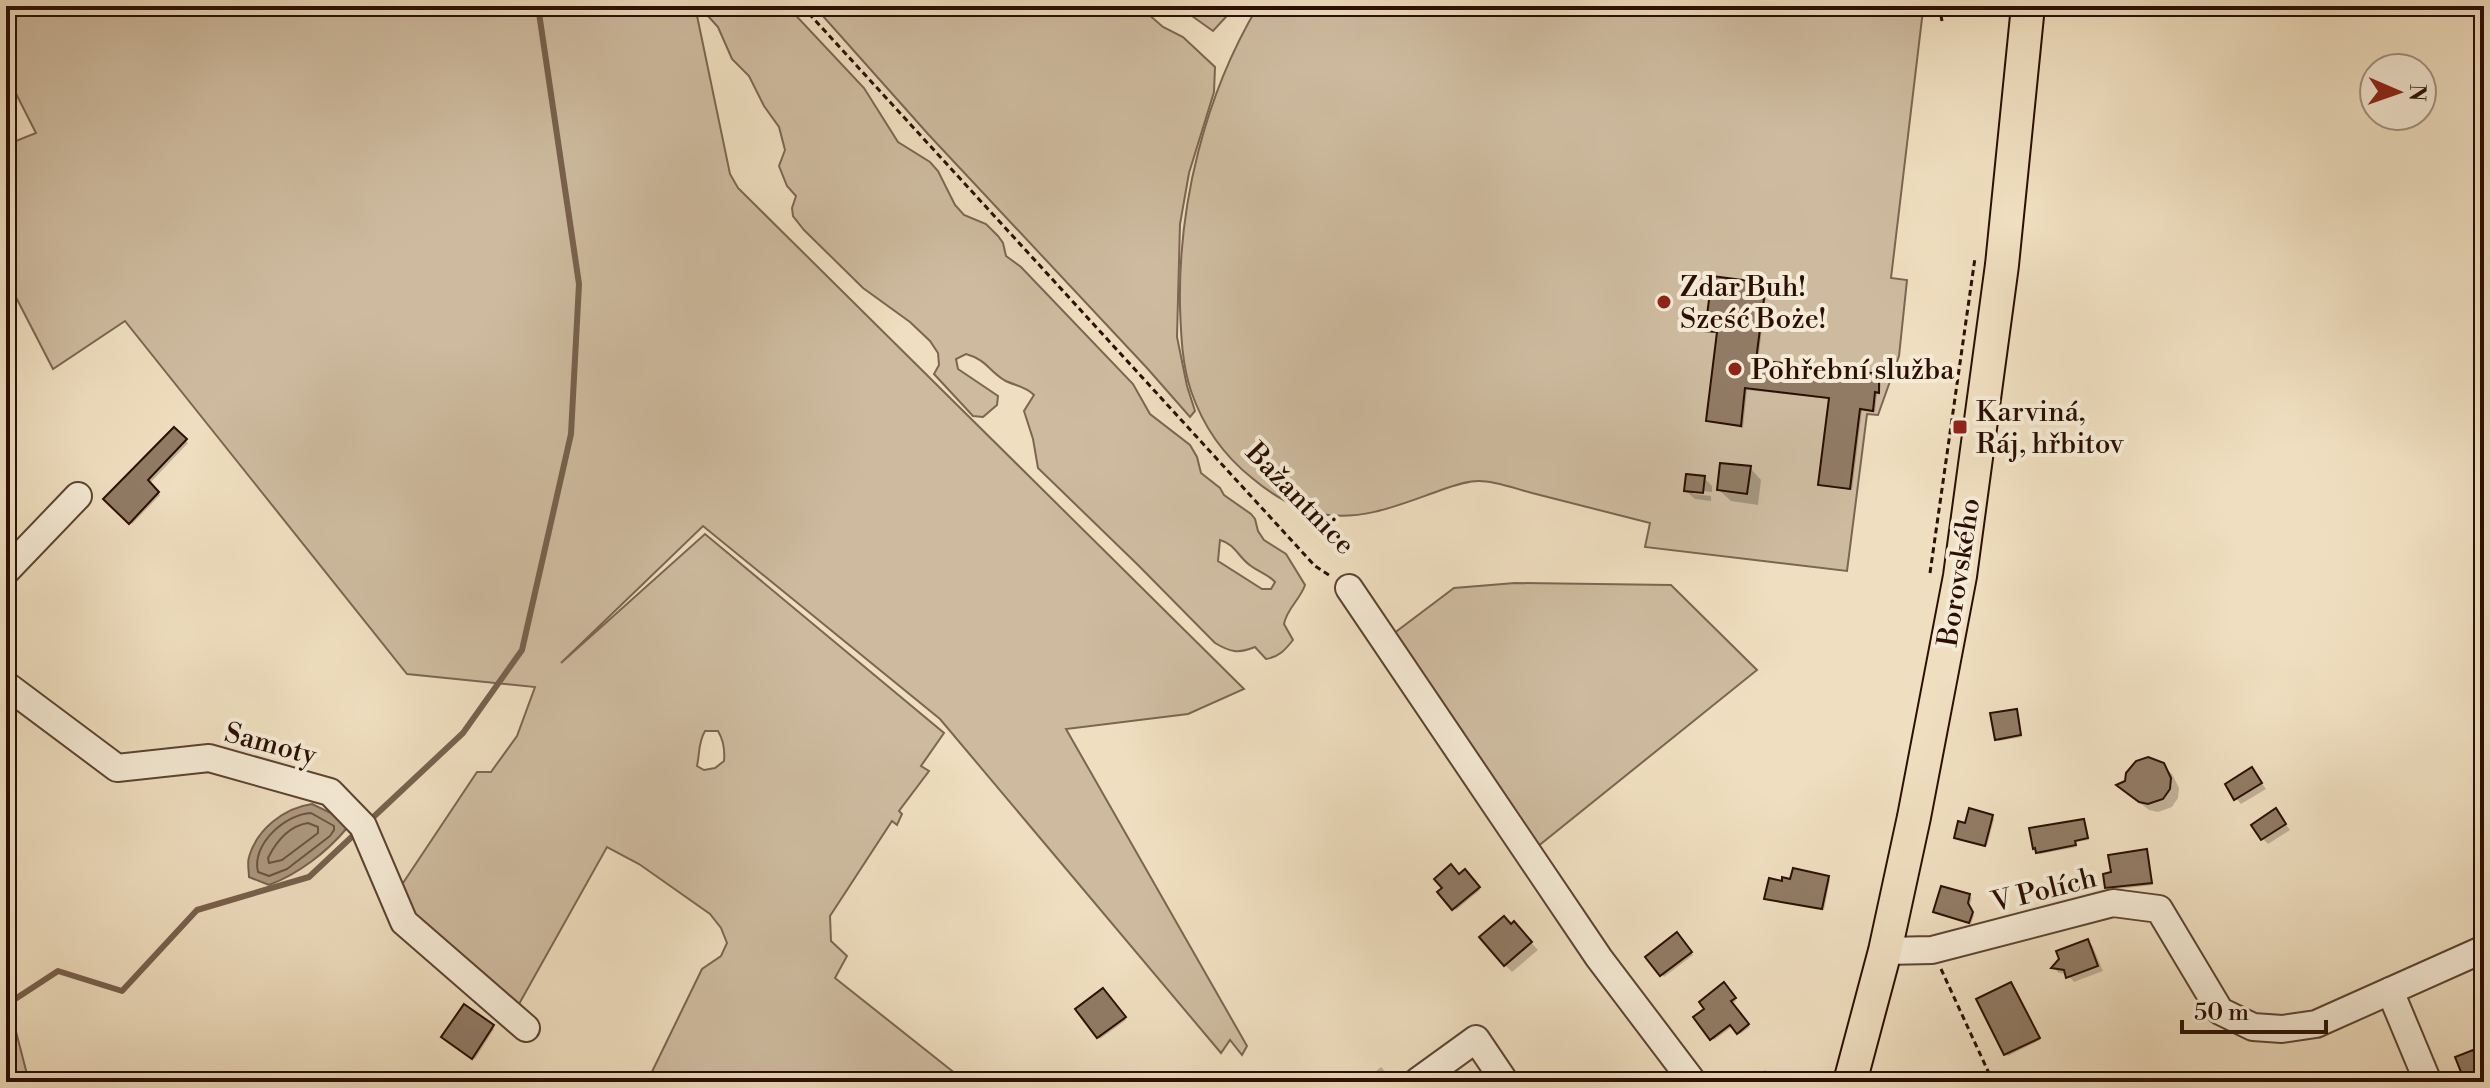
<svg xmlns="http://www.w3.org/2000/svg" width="2490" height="1088" font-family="'Libre Bodoni',serif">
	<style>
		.green { fill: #cebb9f; stroke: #7c6551; stroke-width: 2; fill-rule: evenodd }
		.water { fill: #ac987f; stroke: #78614d; stroke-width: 2 }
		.shadow { fill: #0003 }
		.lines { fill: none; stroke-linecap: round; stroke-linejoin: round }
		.shore { stroke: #6c5441; stroke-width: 2 }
		.stream { stroke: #78614d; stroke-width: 6 }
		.building { fill: #917b65; stroke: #2b0f03; stroke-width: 2 }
		.minor-casing { stroke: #5c4332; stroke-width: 30 }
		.major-casing { stroke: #2b0f03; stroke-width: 36 }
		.path { stroke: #2b0f03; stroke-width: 3; stroke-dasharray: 6 4; stroke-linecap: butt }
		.minor { stroke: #f5ead5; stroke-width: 26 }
		.major { stroke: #efdebf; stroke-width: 32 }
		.poi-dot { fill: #8f2418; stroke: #f5ead5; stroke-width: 3 }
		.labels { text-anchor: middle; stroke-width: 8; stroke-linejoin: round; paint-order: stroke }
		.poi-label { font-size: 28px; fill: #2b0f03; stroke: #f5ead5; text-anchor: start }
		.street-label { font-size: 28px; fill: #2b0f03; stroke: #f5ead5 }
	</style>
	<rect width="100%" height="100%" fill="#efdebf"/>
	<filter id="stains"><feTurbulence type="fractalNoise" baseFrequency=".0025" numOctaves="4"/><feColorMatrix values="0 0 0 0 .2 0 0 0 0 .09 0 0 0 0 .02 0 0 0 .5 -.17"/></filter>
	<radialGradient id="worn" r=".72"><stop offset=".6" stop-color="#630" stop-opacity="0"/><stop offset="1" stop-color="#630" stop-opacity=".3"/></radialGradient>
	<g class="green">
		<path d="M6,6H695L730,174L738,188L1244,689L1188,714L1066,729L1247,1046L1242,1055L1230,1040L1221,1053L940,719L703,526L561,663L705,534L944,733L921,766L929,771L899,811L902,814L897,825L892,821L830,916L831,941L847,956L835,978L966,1082H647L702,969L721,956L727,943L721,928L710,914L639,864L607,847L514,1013L403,915V883L477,772H491L517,736L535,687L407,674L125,321L53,369L6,278V145L36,133L6,74ZM705,731H718C724,741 725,750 724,761L715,768L704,770L697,766C700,752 698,743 705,731Z"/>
		<path d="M706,6H787L864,88L898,142L930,162L938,171L955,205L964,215L986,224L998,236L1003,243L1006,256L1021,267L1133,384L1150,414L1190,445L1197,457L1201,473L1220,488L1224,495L1251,514L1255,519L1258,531L1264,540L1286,554L1305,585C1300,600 1287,608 1284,624L1293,640C1285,650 1279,657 1266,659L1255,647C1238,654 1230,652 1215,643L1137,564L1038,468L1033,439L1024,411L1034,395C1025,386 1015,386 1004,380C988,370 987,360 966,354L956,359L958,369L998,396L997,405L983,417L973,416L934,374L939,365L938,353L930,341L910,322L863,288L804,230L793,216L792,208L796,196L787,186L779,166L785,150L779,127L764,106L749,76L732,59L718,27L708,16ZM1220,540C1235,544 1239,558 1251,566C1259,572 1268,574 1275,582L1271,589H1262L1218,561Z"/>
		<path d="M814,6H1139L1163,27L1183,37L1215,67L1214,92L1189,173L1180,224L1177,337L1187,386L1195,411L1190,417L1147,368L928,134Z"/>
		<path d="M1178,6H1236L1213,31Z"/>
		<path d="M1258,6H1922L1923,10L1891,278L1907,280L1899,356L1878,415L1867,414L1847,571L1645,547L1650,523C1610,513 1571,503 1532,493C1516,489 1496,481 1479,481C1464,481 1447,488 1433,493C1397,506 1360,521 1321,514C1296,509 1272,495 1252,478C1223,455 1203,426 1191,391C1182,364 1181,335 1180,307C1178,204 1205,95 1258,6Z"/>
		<path d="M1515,583L1671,585L1757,670L1537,847L1393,634L1454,588Z"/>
		<path d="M6,993L29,1082H6Z"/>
	</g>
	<path class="water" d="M312,804L335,815L347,828C326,853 298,874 269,885L249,877C249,871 247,863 249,857C257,829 284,808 312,804Z"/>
	<g class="shadow">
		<path d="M1765,285L1767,287L1758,362L1846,373L1862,371L1881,378L1880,394L1877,393L1875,412L1862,410L1852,490L1822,486L1820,484L1830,399L1747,390L1743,428L1708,420L1718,333L1707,330Z"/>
		<path d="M174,429L188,443L149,484L160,495L132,524L106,499Z"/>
		<path d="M1750,468L1761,480L1758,505L1731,501L1719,490Z"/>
		<path d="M1704,478L1712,486V492L1693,490V494L1711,496V501L1695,499L1686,491Z"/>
		<path d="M2016,711L2022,737L1999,741L1997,739Z"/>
		<path d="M2162,765L2172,774L2179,788L2178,798L2172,807L2158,812L2149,810L2127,793V782Z"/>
		<path d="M2252,770L2266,789L2241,804L2236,798Z"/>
		<path d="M2276,811L2290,830L2268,844L2263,839Z"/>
		<path d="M1992,817L1994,819L1987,846L1956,837L1966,826Z"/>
		<path d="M2083,822L2089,840L2076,842L2077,847L2040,854L2034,848Z"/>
		<path d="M2146,851L2153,885L2109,890L2107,888L2113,874Z"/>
		<path d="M1465,872L1480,890L1456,910L1440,892Z"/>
		<path d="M1828,877L1830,880L1824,910L1766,898L1783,883Z"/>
		<path d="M1969,896L1972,898L1969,907L1974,915L1971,924L1936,912Z"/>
		<path d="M1514,924L1538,950L1512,972L1505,965Z"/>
		<path d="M1677,935L1693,955L1664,977L1648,957Z"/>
		<path d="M2088,941L2093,947L2103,971L2074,982L2067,974L2059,973L2054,968Z"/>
		<path d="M1726,987L1736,1001L1732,1004L1750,1027L1740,1034L1733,1026L1714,1040L1696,1017Z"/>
		<path d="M2013,987L2040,1040L2008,1056L2006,1054Z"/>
		<path d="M1103,990L1126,1020L1100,1039L1078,1009Z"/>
		<path d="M492,1027L494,1029L475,1059L445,1039Z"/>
		<path d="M1381,1067L1395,1082H1363Z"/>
		<path d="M1764,1070L1782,1077L1783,1082H1760Z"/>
	</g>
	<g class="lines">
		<g class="shore">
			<path d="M311,813L334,826V830L330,836L287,869L269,876L258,872C251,844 286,814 311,813Z"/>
			<path d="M308,823L318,827V833L282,860L269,863L268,858C276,842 289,826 308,823Z"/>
		</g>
		<g class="stream">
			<path d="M367,823L463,733L522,650L571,434L579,284L538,6"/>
			<path d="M6,1005L58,971L122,991L197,910L309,877L358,831"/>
		</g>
	</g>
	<g class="building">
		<path d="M1712,276L1766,283L1756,360L1844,370L1845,365L1863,369V372L1879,374V393L1875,392L1873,411L1860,409L1850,489L1818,485L1829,398L1745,388L1741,426L1706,421L1717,332L1705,331Z"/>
		<path d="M174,427L187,439L148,480L159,492L129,524L103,499Z"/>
		<path d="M1720,463L1751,466L1747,494L1717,490Z"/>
		<path d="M1686,474L1705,476L1703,493L1684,491Z"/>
		<path d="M2017,709L2021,735L1995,740L1990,713Z"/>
		<path d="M2148,757L2164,763L2171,778L2170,789L2163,799L2148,804L2139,802L2116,785L2125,781L2126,773L2136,761Z"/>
		<path d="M2252,767L2262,783L2234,800L2225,784Z"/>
		<path d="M1969,808L1993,815L1985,846L1954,838L1958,821L1965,823Z"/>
		<path d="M2276,808L2286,824L2261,840L2251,825Z"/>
		<path d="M2084,819L2088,838L2075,841L2076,845L2036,853L2035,848L2033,849L2029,828Z"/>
		<path d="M2147,849L2152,883L2105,888L2103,874L2111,872L2108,855Z"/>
		<path d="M1451,864L1459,874L1465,869L1480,887L1452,910L1437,892L1442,888L1434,879Z"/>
		<path d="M1793,868L1829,876L1822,909L1764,899L1769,878L1782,881V877L1790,879Z"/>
		<path d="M1941,886L1970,894L1968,903L1973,912L1969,923L1933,912Z"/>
		<path d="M1504,916L1511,924L1514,921L1532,942L1504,966L1479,937Z"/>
		<path d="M1677,932L1692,952L1660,976L1645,957Z"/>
		<path d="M2088,939L2098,966L2066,978L2064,970L2051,968L2059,959L2056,951Z"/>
		<path d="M1724,982L1736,998L1731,1001L1749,1024L1737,1034L1730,1025L1710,1040L1693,1017L1704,1009L1699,1002Z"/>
		<path d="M2011,982L2040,1038L2004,1055L1976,999Z"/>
		<path d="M1103,988L1126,1017L1097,1038L1075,1009Z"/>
		<path d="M464,1004L494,1025L472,1059L441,1037Z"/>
		<path d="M2473,1050L2478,1061L2484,1059V1082H2465L2455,1057Z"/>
	</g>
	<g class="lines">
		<defs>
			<g id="minor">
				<path d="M6,571L78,496"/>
				<path d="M1349,588L1599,958L1693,1082"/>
				<path d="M6,685L117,768L209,758L330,792L363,826L404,922L526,1028"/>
				<path d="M1885,951L1932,950L2113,903L2159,909L2220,1011L2253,1027L2282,1029L2316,1024L2484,949"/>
				<path d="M2390,991L2428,1082"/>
				<path d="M1418,1081L1476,1039L1505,1082"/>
			</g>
			<path id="major" d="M1850,1082L1885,951L1914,817L1960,576L2002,265L2028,6"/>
		</defs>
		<use href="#minor" class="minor-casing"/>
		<use href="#major" class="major-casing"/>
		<g class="path">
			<path d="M802,6L1315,566L1332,577"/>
			<path d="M1939,6L1942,21"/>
			<path d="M1930,573L1975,258"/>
			<path d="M1941,969L1993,1082"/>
		</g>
		<use href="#minor" class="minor"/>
		<use href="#major" class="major"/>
	</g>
	<g class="poi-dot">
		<circle cx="1664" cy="302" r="8"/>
		<circle cx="1735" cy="369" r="8"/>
		<rect x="1952" y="419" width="16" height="16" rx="4"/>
	</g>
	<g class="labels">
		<g class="poi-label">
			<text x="1680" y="296">Zdar Buh!<tspan x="1680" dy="32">Sześć Boże!</tspan></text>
			<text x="1751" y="379">Pohřební služba</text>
			<text x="1976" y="421">Karviná,<tspan x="1976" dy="32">Ráj, hřbitov</tspan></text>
		</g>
		<g class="street-label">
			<text transform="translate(1301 498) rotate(46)" y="10">Bažantnice</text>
			<text transform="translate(1958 572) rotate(-81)" y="10">Borovského</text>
			<text transform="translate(271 743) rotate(15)" y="10">Samoty</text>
			<text transform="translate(2044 889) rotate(-14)" y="10">V Polích</text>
		</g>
	</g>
	<rect width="2490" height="1088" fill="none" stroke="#efdebf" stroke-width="32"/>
	<rect x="8" y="8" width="2474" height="1072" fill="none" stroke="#2b0f03" stroke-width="4"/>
	<rect x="16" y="16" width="2458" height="1056" fill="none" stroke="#2b0f03" stroke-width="2"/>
	<g transform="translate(2398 92) rotate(92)"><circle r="38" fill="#f5ead5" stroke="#a49281" stroke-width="2"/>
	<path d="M0-6L14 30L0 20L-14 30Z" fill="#8f2418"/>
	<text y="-12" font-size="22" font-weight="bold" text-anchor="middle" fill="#2b0f03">N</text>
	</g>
	<path d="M2182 1020v12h144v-12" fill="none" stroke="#2b0f03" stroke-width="4"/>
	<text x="2194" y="1020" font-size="24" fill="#2b0f03" stroke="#f5ead5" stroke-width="6" paint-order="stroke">50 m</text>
	<rect width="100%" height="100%" filter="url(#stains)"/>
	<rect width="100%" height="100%" fill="url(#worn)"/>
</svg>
